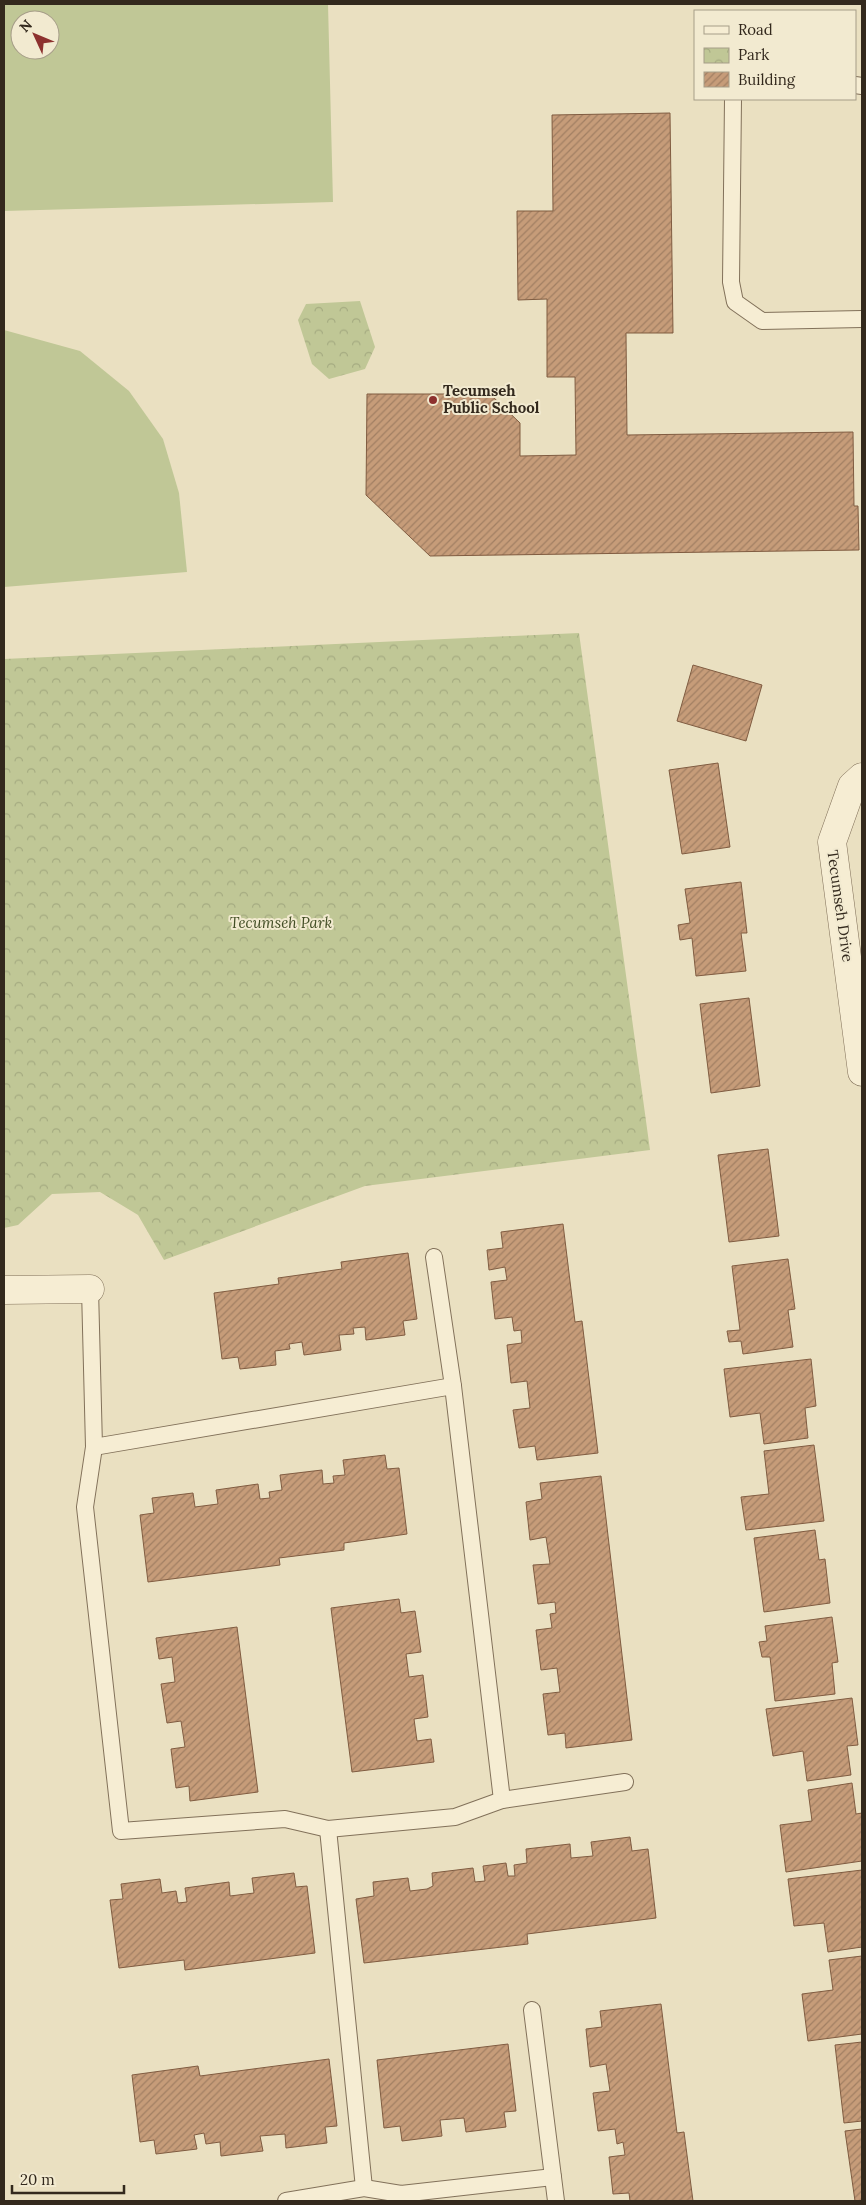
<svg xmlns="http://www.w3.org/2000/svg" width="866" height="2205" font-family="Lora,serif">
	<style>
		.grass { fill: #c0c796; fill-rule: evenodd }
		.park { fill: url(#park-crowns) }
		.building { fill: url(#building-hatch); stroke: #805c41 }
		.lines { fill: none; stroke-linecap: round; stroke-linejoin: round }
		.service-casing { stroke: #82715a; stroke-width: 18 }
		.minor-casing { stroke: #82715a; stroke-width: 29 }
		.service { stroke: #f6edd3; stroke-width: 16 }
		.minor { stroke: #f6edd3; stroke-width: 28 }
		.poi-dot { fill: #8d312e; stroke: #f2ead0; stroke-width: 2 }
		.labels { text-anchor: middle; stroke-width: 4; stroke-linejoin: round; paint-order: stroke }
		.poi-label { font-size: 15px; font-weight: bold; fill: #33291d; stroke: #f2ead0; text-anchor: start }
		.street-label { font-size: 15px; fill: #33291d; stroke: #f2ead0 }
		.park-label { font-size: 15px; font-style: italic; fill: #424e25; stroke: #f2ead0 }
	</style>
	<defs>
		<pattern id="park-crowns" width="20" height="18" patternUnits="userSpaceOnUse" patternTransform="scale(1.25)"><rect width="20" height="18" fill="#c0c796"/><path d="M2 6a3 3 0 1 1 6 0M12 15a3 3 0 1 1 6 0" fill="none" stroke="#a5ab81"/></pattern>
		<pattern id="building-hatch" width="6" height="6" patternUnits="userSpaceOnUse" patternTransform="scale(1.25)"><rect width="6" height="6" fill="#c69c79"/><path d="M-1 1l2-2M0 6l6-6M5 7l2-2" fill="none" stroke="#a17f63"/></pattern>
	</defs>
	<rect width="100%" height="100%" fill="#eae0c1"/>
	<g class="grass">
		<path d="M4,4H328L333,202L4,211ZM20,20H50V50H20Z"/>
		<path d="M4,330L80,351L129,391L163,439L179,493L187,572L4,587Z"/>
	</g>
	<g class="park">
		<path d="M360,301L375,347L365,369L329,379L312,364L298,320L306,304Z"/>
		<path d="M579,633L650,1150L365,1186L164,1260L138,1215L100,1192L52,1194L18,1225L4,1228V659Z"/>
	</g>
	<g class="building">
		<path d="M670,113L673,333H626L627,435L853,432L854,506H858L859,550L430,556L366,495L367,394H490L520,423V456L576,455L575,377H547V299L518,300L517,211H553L552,115Z"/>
		<path d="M693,665L762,685L746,741L677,721Z"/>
		<path d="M718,763L730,847L682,854L669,770Z"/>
		<path d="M741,882L747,933H741L746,971L696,976L692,938L680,940L678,925L690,923L685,889Z"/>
		<path d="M749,998L760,1086L711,1093L700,1004Z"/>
		<path d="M768,1149L779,1236L729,1242L718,1155Z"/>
		<path d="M563,1224L575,1322L582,1321L598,1453L537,1460L535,1446L519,1448L513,1410L530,1408L527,1381L511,1383L507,1345L522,1343L521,1330L514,1331L512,1317L495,1319L491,1282L507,1280L505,1267L489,1270L487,1250L503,1248L501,1232Z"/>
		<path d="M408,1253L417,1319L403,1321L405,1335L366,1340L365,1327L353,1328L354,1334L339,1335L341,1350L304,1355L302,1342L289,1344L290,1349L275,1351L276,1365L240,1369L238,1357L222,1359L214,1293L279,1284L278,1278L342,1269L341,1262Z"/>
		<path d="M788,1259L795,1309L788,1310L793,1347L743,1354L741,1341L729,1342L727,1331L740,1330L732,1266Z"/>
		<path d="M811,1359L816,1406L805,1408L808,1438L764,1444L760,1413L730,1417L724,1369Z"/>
		<path d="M814,1445L824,1521L746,1530L741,1497L769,1494L764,1451Z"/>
		<path d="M385,1455L387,1469L399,1468L407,1534L344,1543V1550L279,1558L280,1565L148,1582L140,1515L154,1513L152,1498L193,1493L195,1507L218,1504L216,1490L258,1484L260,1499L270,1498L269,1492L282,1490L280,1475L322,1470L323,1484L334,1483L333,1476L345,1475L343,1460Z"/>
		<path d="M601,1476L632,1740L566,1748L565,1733L548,1735L543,1694L560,1692L557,1668L541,1670L536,1630L552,1628L550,1614L556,1613L555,1602L538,1604L533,1565L550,1564L546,1537L530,1540L526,1502L542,1499L540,1483Z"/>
		<path d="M815,1530L819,1560L825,1559L830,1603L764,1612L754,1538Z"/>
		<path d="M399,1599L401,1613L415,1611L421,1652L406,1654L409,1677L423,1675L428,1717L414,1719L417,1741L431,1739L434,1762L352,1772L331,1608Z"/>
		<path d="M832,1617L838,1662L832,1663L835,1694L775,1701L770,1657H762L759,1642L767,1641L765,1626Z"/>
		<path d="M237,1627L258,1792L190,1801L189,1786L176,1788L171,1749L185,1747L181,1721L167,1723L161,1684L175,1682L172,1657L159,1659L156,1638Z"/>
		<path d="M852,1698L858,1745L847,1746L851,1775L807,1781L803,1751L773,1756L766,1709Z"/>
		<path d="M852,1783L856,1814L862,1813V1861L786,1872L780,1825L812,1821L808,1790Z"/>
		<path d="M630,1837L632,1851L648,1849L656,1918L527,1934L528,1944L364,1963L356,1899L374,1896L373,1882L408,1878L410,1891L427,1889L433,1886L432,1873L473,1868L475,1882L485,1881L483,1866L506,1863L508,1876H515L514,1865L527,1863L526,1849L570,1844L571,1858L593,1856L591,1842Z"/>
		<path d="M862,1870V1947L828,1952L824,1923L794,1926L788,1879Z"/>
		<path d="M294,1873L296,1887L307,1886L315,1953L185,1970L184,1960L119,1968L110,1900L123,1899L121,1884L160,1879L162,1893L176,1891L178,1903L187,1902L185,1888L229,1882L230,1896L254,1893L252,1878Z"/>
		<path d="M862,1956V2034L808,2041L802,1994L833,1990L829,1960Z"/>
		<path d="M661,2004L677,2133L684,2132L693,2201H630L629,2193L613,2194L609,2157L625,2155L623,2142L617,2144L615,2129L598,2131L593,2093L610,2091L606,2064L590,2067L586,2029L602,2027L600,2011Z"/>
		<path d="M862,2042V2121L844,2123L835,2045Z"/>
		<path d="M508,2044L516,2111L504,2112L506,2127L466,2132L464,2118L440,2120L442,2136L402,2141L400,2126L384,2128L377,2060Z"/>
		<path d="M329,2059L337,2126L325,2127L327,2143L286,2148L285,2134L260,2136L263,2151L221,2156L220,2142L206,2144L204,2133L194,2135L197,2149L156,2154L154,2140L140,2142L132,2075L198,2066L200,2076Z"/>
		<path d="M862,2129V2201H855L845,2131Z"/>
	</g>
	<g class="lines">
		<defs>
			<g id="service">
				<path d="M855,85L862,86"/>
				<path d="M733,99L731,282L735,302L762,321L862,319"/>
				<path d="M434,1257L453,1386L502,1800"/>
				<path d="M90,1289L94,1447L85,1507L121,1831L285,1819L328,1829L455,1817L502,1800L625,1782"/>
				<path d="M94,1447L453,1386"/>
				<path d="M328,1829L364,2188"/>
				<path d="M532,2010L556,2201"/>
				<path d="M286,2201L364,2188L401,2194L553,2177"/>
			</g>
			<g id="minor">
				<path d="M862,777L852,786L832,842L862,1072"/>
				<path d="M4,1290L90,1289"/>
			</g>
		</defs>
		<use href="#service" class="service-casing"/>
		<use href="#minor" class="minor-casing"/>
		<use href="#service" class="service"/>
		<use href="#minor" class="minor"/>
	</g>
	<circle class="poi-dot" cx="433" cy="400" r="5"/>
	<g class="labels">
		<g class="poi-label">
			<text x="443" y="396">Tecumseh<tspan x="443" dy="17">Public School</tspan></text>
		</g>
		<g class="street-label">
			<text transform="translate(840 906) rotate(82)" y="5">Tecumseh Drive</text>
		</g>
		<g class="park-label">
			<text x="281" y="928">Tecumseh Park</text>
		</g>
	</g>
	<rect width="866" height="2205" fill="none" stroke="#33291d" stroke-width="10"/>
	<rect x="694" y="10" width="162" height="90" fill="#f2ead0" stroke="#a69d88"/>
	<rect x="704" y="26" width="25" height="8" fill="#f6edd3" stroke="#a69d88"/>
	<text x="738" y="35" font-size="15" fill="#33291d">Road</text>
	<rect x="704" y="48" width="25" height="15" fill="url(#park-crowns)" stroke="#a69d88"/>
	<text x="738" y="60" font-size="15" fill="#33291d">Park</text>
	<rect x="704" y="72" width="25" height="15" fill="url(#building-hatch)" stroke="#a69d88"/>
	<text x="738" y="85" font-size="15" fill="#33291d">Building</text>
	<g transform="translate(35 35) rotate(314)"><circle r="24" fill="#f2ead0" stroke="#a69d88"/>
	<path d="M0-4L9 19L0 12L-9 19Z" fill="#8d312e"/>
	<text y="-8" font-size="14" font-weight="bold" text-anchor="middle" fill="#33291d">N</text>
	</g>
	<path d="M12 2185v8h112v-8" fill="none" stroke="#33291d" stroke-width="2.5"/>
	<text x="20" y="2185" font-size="15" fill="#33291d" stroke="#f2ead0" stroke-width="4" paint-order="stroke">20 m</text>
</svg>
